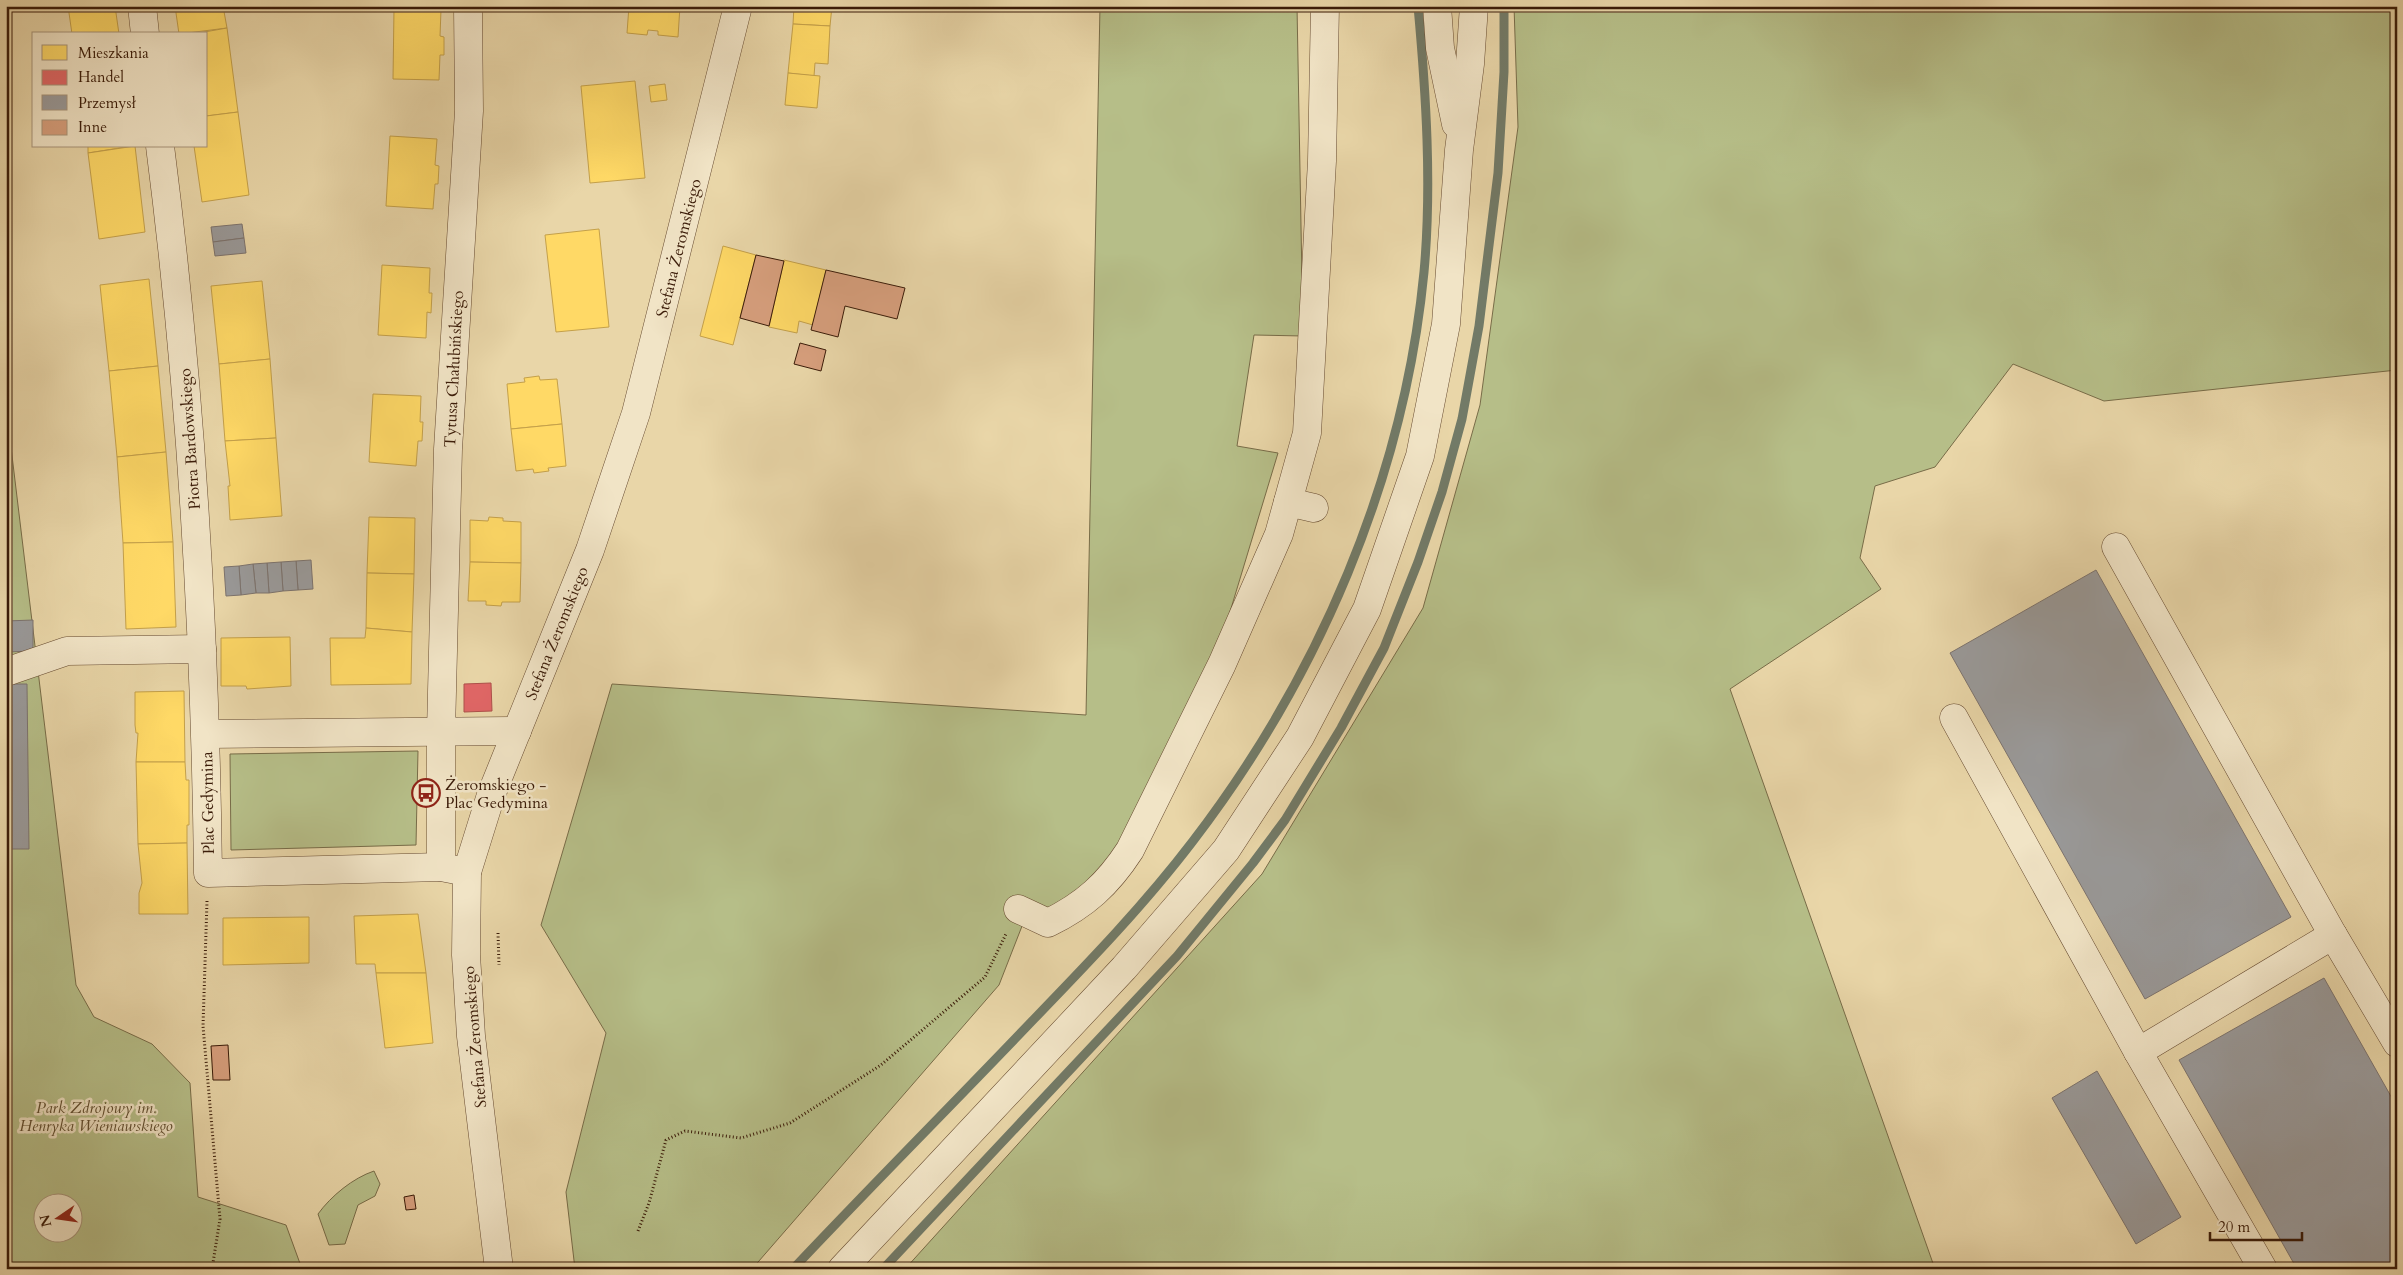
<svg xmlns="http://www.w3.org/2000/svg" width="2403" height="1275" font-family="Cardo,serif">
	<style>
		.green { fill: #b6be88; stroke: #786c48; fill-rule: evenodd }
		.homes { fill: #ffd966; stroke: #c4a04a }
		.shops { fill: #e06666; stroke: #ae504a }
		.industry { fill: #999; stroke: #7c736e }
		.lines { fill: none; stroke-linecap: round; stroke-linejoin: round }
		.stream { stroke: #727a67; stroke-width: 9 }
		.building { fill: #d79f7d; stroke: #3a1b08 }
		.minor-casing { stroke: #664a30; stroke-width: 29 }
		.path { stroke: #3a1b08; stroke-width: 3; stroke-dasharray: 1 2.5; stroke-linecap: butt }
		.minor { stroke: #f1e4c6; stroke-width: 28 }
		.labels { text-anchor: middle; stroke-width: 5; stroke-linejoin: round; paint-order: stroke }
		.street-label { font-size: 16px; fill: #3a1b08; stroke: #f1e4c6 }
		.poi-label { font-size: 16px; fill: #3a1b08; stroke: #f1e4c6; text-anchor: start }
		.park-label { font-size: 16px; font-style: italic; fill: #5f4c2e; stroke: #f1e4c6 }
	</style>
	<rect width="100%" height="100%" fill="#e9d6a8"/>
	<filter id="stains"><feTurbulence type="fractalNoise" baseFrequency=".004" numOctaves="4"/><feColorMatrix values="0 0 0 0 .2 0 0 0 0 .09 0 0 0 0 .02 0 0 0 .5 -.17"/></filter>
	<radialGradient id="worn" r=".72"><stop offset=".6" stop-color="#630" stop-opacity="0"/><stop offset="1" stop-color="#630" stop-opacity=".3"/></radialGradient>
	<g class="green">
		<path d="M1100,6H1297L1303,336L1254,335L1237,446L1278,453L1226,625L1103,887L1024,921L999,985L752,1269H575L566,1192L606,1033L541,925L612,684L1086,715Z"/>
		<path d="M1514,6H2397V370L2104,401L2013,364L1935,467L1875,486L1860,558L1881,589L1730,689L1935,1269H905L1262,874L1423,608L1480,405L1518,127Z"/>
		<path d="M6,406L76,985L94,1017L152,1044L190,1083L198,1197L286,1225L302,1269H6ZM42,1202H72V1232H42Z"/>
		<path d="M418,751L416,845L231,850L230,754Z"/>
		<path d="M374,1171L380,1184L375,1196L358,1205L345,1244L329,1245L318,1214C331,1196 353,1178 374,1171Z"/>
	</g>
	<g class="homes">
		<path d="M68,6H115L119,34H72Z"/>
		<path d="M175,6H223L227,28L179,34Z"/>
		<path d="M629,6H680L678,37L658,35V31L648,30L647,35L627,33Z"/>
		<path d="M794,6H832L830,26L793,24Z"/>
		<path d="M394,9L441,10L440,36L444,37V55H440L439,80L393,79Z"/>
		<path d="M793,24L830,26L828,64L815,63L814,76L788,73Z"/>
		<path d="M227,28L238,112L206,116V34H193Z"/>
		<path d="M788,73L820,76L817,108L785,105Z"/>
		<path d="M635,81L645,178L590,183L581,86Z"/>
		<path d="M665,84L667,100L651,102L649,86Z"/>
		<path d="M238,112L249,195L202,202L194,146H206V116Z"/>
		<path d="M390,136L437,139L435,165L439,166L438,184H435L433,209L386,206Z"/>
		<path d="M88,146H132L88,153Z"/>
		<path d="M135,146L145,232L99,239L88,153Z"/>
		<path d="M599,229L609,327L556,332L545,235Z"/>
		<path d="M723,246L756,255L733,345L700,336Z"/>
		<path d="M784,260L826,270L813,325L799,321L797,333L769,327Z"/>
		<path d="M382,265L430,268L429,293H432L431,313L427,312L426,338L378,335Z"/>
		<path d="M149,279L158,366L109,371L100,285Z"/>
		<path d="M262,281L270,359L219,364L211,286Z"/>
		<path d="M270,359L276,438L225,441L219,364Z"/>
		<path d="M158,366L166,452L117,457L109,371Z"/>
		<path d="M539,376L540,380L557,379L562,424L511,429L507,384L525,382L524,378Z"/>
		<path d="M373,394L421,396L420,422H423L422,441H418L416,466L369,462Z"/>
		<path d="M562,424L566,466L548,468L549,471L534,473L533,469L516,471L511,429Z"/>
		<path d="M276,438L282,516L230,520L228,486H230L225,441Z"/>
		<path d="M166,452L173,542L123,543L117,457Z"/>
		<path d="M369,517L415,518L414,574L367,573Z"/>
		<path d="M489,517L503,518V521L521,522V563L470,562V520L488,521Z"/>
		<path d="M173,542L176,627L126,629L123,543Z"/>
		<path d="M470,562L521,563L520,602H502L501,606L486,605V601H468Z"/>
		<path d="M367,573L414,574L412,632L366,628Z"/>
		<path d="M366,628L412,632L411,684L331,685L330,638H365Z"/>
		<path d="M290,637L291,686L247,689L246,686H221V638Z"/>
		<path d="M184,691L185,762H136L138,733H136L135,725V692Z"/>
		<path d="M136,762H185L186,780H189V825H187V843L138,844Z"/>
		<path d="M187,843L188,914H139V893L142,883L138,844Z"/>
		<path d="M418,914L426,973H376L375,964H356L354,916Z"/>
		<path d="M309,917V963L223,965V918Z"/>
		<path d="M376,973H426L433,1043L385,1048Z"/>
	</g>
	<path class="shops" d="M491,683L492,711L464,712V684Z"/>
	<g class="industry">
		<path d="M242,224L244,238L213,242L211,227Z"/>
		<path d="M244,238L246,253L215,256L213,242Z"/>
		<path d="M311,560L313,589L298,590L296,561Z"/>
		<path d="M296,561L298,590L283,591L281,562Z"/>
		<path d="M281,562L283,591L269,593L267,563Z"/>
		<path d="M267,563L269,593H256L253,564Z"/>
		<path d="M253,564L256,593L241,595L239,566Z"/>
		<path d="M239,566L241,595L226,596L224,567Z"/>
		<path d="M2096,570L2291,917L2145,999L1950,653Z"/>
		<path d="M33,620V651L6,652V621Z"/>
		<path d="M6,684H27L29,849H6Z"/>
		<path d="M2324,978L2397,1107V1269H2297L2179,1060Z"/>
		<path d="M2097,1071L2181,1217L2136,1244L2052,1098Z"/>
	</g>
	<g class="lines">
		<g class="stream">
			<path d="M793,1269C873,1184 955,1102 1035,1018C1090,961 1145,904 1193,841C1318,678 1404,479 1424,272C1432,185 1426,94 1418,6"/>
			<path d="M883,1269L1177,956L1253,863L1285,820L1341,728L1384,648L1418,562L1442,492L1462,419L1479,326L1498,173L1504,72V6"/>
		</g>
	</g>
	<g class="building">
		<path d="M756,255L784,261L769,326L740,318Z"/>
		<path d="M826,270L905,288L897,319L845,306L838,337L811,330Z"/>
		<path d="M800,343L826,350L821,371L794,364Z"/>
		<path d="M228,1045L230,1080H213L211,1046Z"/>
		<path d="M414,1195L416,1209L406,1210L404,1197Z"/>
	</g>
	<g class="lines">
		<defs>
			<g id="minor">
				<path d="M142,6L145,34"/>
				<path d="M1437,6L1440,48L1456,124"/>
				<path d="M160,146C191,387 205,630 208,873L441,867L467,872"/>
				<path d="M1288,502L1314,508"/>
				<path d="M2116,547L2333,935L2397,1043"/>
				<path d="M6,672L67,651L202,649"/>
				<path d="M1954,718L2138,1052"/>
				<path d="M206,734L517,731"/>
				<path d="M441,867V732L448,449L469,111L468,6"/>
				<path d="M1018,909L1048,923C1085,905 1108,884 1130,850L1222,664L1279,534L1307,433L1322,161L1325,6"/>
				<path d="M499,1269L471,1036L466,955L467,872L491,795L590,550L636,413L738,6"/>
				<path d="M842,1269L1124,968L1226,850L1300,737L1367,609L1420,456L1446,324L1459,150L1470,64L1474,6"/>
				<path d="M2263,1269L2138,1052L2333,935"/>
			</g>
		</defs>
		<use href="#minor" class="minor-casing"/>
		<g class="path">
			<path d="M207,901L203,1026L220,1219L212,1269"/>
			<path d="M498,933L499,965"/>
			<path d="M638,1231L649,1203L666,1140L685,1131L741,1138L790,1123L881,1065L985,977L1006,934"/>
		</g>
		<use href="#minor" class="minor"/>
	</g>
	<defs>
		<symbol id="bus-ring" viewBox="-11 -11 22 22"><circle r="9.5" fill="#f1e4c6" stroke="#8f2418" stroke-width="1.5"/><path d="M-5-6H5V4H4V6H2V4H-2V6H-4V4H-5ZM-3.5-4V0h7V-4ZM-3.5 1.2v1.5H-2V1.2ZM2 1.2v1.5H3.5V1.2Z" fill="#8f2418"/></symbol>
	</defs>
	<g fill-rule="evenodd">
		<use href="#bus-ring" x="410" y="777" width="32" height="32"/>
	</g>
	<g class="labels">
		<g class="street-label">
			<text transform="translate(678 248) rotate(-76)" y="6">Stefana Żeromskiego</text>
			<text transform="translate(453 369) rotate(-87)" y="6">Tytusa Chałubińskiego</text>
			<text transform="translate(189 439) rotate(-94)" y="6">Piotra Bardowskiego</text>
			<text transform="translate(556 633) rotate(-68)" y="6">Stefana Żeromskiego</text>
			<text transform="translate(207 803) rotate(-91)" y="6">Plac Gedymina</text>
			<text transform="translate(474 1037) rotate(-95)" y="6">Stefana Żeromskiego</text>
		</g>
		<g class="poi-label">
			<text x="445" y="790">Żeromskiego -<tspan x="445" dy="18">Plac Gedymina</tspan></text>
		</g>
		<g class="park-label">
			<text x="96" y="1113">Park Zdrojowy im.<tspan x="96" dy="18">Henryka Wieniawskiego</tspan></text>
		</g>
	</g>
	<rect width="2403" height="1275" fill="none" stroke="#e9d6a8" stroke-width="25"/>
	<rect x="8" y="8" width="2388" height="1260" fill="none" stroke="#3a1b08" stroke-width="2.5"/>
	<rect x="12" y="12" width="2378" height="1250" fill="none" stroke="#3a1b08"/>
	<rect x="32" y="32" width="175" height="115" fill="#f1e4c6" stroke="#a8947a"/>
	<rect x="42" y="45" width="25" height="15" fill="#ffd966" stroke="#a8947a"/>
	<text x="78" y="58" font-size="15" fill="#3a1b08">Mieszkania</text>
	<rect x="42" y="70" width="25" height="15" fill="#e06666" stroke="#a8947a"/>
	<text x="78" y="82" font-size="15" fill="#3a1b08">Handel</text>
	<rect x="42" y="95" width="25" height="15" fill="#999999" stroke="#a8947a"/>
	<text x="78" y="108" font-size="15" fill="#3a1b08">Przemysł</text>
	<rect x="42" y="120" width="25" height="15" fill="#d79f7d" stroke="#a8947a"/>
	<text x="78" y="132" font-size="15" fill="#3a1b08">Inne</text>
	<g transform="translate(58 1218) rotate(257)"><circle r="24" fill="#f1e4c6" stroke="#a8947a"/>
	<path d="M0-4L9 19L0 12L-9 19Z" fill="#8f2418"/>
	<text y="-8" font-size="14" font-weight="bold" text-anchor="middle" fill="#3a1b08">N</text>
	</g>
	<path d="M2210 1232v8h92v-8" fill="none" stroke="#3a1b08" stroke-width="2.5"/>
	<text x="2218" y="1232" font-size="15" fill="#3a1b08" stroke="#f1e4c6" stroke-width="4" paint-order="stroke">20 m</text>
	<rect width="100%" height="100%" filter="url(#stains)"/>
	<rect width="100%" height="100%" fill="url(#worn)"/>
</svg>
